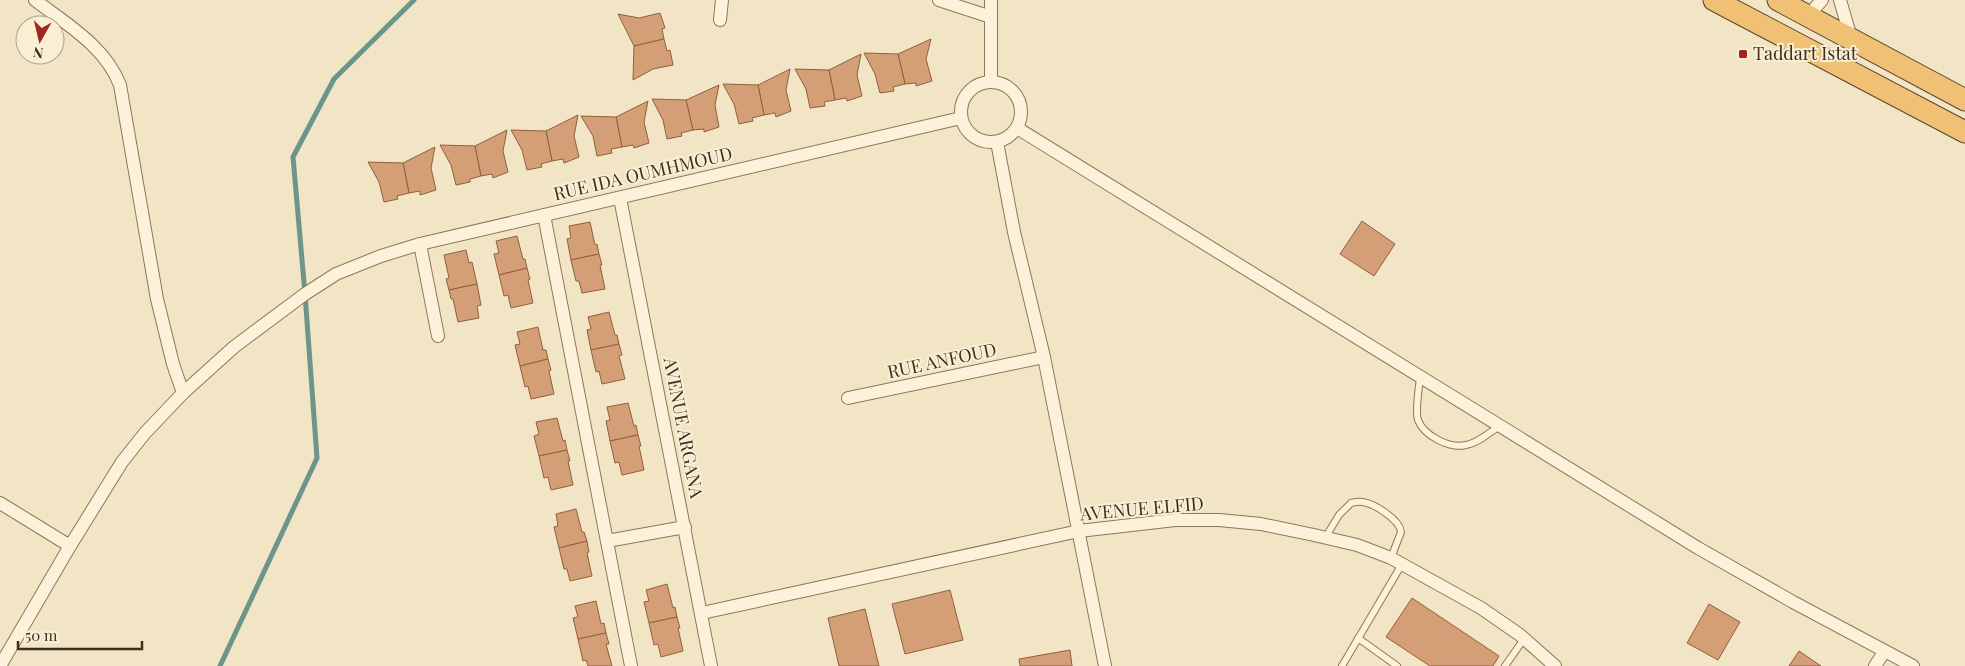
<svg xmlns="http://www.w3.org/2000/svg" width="1965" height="666" font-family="'Playfair Display',serif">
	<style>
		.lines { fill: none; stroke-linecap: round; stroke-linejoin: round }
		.stream { stroke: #6c958b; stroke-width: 5 }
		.building { fill: #d49f77; stroke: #915f3c }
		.service-casing { stroke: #907659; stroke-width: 8 }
		.minor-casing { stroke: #907659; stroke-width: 14 }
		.trunk-casing { stroke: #5d442d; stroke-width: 23 }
		.service { stroke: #fcf2d9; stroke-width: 6 }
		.minor { stroke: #fcf2d9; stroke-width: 12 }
		.trunk { stroke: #f0c174; stroke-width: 21 }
		.poi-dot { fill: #a52323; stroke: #f9efd5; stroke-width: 2 }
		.labels { text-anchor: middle; stroke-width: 4; stroke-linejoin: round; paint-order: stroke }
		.poi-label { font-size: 18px; fill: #3e2e1e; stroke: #f9efd5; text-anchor: start }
		.street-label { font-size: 18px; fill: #3e2e1e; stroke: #f9efd5 }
	</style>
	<rect width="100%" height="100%" fill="#f2e5c5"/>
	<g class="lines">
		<path class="stream" d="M220,666L317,458L305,294L293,157L334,79L414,0"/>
	</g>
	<g class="building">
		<path d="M660,13L665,28L662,29L664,39L634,46L618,14L639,18Z"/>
		<path d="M664,39L667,51L670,50L673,65L653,69L633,80L634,46Z"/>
		<path d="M931,39L926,59L932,81L916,86V83L905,84L898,54Z"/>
		<path d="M864,53L898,54L905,84L893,87L894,91L880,93L875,74Z"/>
		<path d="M861,54L857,75L862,96L847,101L846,98L835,100L829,70Z"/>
		<path d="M790,69L786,90L791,111L776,117L775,113L764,115L758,85Z"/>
		<path d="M795,69L829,70L835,100L824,102L825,106L810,108L806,89Z"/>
		<path d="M723,84L758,85L764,115L752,118L753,121L739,124L734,104Z"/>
		<path d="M719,85L715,105L719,127L704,132V129L693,130L686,100Z"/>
		<path d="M652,99L686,100L693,130L681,133L682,136L667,139L663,120Z"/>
		<path d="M648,101L644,122L649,143L634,148L633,145L622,147L616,117Z"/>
		<path d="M578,115L574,136L579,157L564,163L563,159L552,161L546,131Z"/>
		<path d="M581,116L616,117L622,147L611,149L612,153L597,156L593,136Z"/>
		<path d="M507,130L503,151L508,172L493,178L492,174L481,176L475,146Z"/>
		<path d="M511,130L546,131L552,161L541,164L542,167L527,170L522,150Z"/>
		<path d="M440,145L475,146L481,176L470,179V182L456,185L451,165Z"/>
		<path d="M435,147L431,168L436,190L420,195V191L409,193L403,163Z"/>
		<path d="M368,162L403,163L409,193L397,196L398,199L384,202L379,182Z"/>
		<path d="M1362,221L1395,244L1374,276L1340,254Z"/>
		<path d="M590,222L595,245L597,244L599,254L571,260L567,239L571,238L569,226Z"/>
		<path d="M517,236L523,259H525L527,268L499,275L494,254L499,253L496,241Z"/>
		<path d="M466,250L469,263L472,262L477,284L449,290L446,279L449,278L444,255Z"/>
		<path d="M599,254L602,265H600L605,289L582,293L579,281H576L571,260Z"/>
		<path d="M527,268L530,279L528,280L533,303L511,308L508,295L504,296L499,275Z"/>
		<path d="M477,284L481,305L477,306L479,318L458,322L453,299H451L449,290Z"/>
		<path d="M609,312L615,335H617L619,344L591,350L587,330L591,329L588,317Z"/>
		<path d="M538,327L543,350H546L548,359L520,366L515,345L520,344L517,332Z"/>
		<path d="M619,344L622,355L619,356L625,379L602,384L599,371L596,372L591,350Z"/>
		<path d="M548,359L551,370L549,371L554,394L531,399L528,386L525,387L520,366Z"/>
		<path d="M628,403L634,426L636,425L638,435L610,441L606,421L610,420L607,407Z"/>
		<path d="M557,418L563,441L565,440L567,450L539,456L534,436L539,434L536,422Z"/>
		<path d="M638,435L641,446H639L644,470L622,475L619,462L615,463L610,441Z"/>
		<path d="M567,450L570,461H568L573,485L551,490L548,477L544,478L539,456Z"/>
		<path d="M576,509L582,532H584L587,541L559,548L554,527L558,526L556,514Z"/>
		<path d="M587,541L589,552L587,553L592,576L570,581L567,569H564L559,548Z"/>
		<path d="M667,584L673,608L675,607L677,617L649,623L644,602L649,601L646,590Z"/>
		<path d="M950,590L963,640L905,654L892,604Z"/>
		<path d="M1412,598L1499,656L1493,666H1430L1386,637Z"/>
		<path d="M596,601L601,624L604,623L606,633L578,639L573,618L578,617L575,606Z"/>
		<path d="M1709,604L1740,622L1718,660L1687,643Z"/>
		<path d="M865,609L879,666H839L828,618Z"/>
		<path d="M677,617L680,628H678L683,651L661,657L658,644L654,645L649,623Z"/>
		<path d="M606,633L609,644H606L612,666H588L586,660L583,661L578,639Z"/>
		<path d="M1070,650L1072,666H1020L1019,659Z"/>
		<path d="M1799,651L1821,666H1789Z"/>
	</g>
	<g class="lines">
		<defs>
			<g id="service">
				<path d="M1420,378C1419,388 1415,410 1418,420C1424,436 1450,449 1466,445C1479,443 1489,432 1500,426"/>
				<path d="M1325,538L1339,515L1351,503C1355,502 1359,501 1363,502C1375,504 1400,520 1401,532L1391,558"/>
				<path d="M1358,638L1397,666"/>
				<path d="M1342,666L1402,564"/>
				<path d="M1505,666L1524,639"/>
			</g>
			<g id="minor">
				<path d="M35,0C66,24 105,46 120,85L157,299L173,364L183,393"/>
				<path d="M939,0L991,17"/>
				<path d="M991,0V82"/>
				<path d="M1840,0L1851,38"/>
				<path d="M1808,16L1822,0"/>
				<path d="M720,20L722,0"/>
				<circle cx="991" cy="112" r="30"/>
				<path d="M1017,128L1698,548L1793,602L1913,666"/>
				<path d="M997,142L1014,232L1044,357L1105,666"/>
				<path d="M620,198L711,666"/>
				<path d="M544,215L631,666"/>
				<path d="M420,244L438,336"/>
				<path d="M848,398L1044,357"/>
				<path d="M0,503L70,546"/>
				<path d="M607,541L685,527"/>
				<path d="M702,613L1079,531L1175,520H1219L1261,524L1314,535L1357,545L1391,558L1481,608L1520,635L1555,666"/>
				<path d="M0,666L70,546L122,462L145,433L183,393L234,347L305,294L336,274L381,256L420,244L961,118"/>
				<path d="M1875,666L1884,652"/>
			</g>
			<g id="trunk">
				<path d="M1714,0L1965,132"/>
				<path d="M1778,0L1965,100"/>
			</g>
		</defs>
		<use href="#service" class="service-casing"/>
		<use href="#minor" class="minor-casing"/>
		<use href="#trunk" class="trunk-casing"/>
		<use href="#service" class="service"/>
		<use href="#minor" class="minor"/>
		<use href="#trunk" class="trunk"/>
	</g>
	<rect class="poi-dot" x="1738" y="49" width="10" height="10" rx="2.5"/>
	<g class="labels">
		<g class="poi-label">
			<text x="1753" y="60">Taddart Istat</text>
		</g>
		<g class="street-label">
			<text transform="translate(643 174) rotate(-13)" y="6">RUE IDA OUMHMOUD</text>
			<text transform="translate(942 361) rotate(-12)" y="6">RUE ANFOUD</text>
			<text transform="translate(683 428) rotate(79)" y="6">AVENUE ARGANA</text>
			<text transform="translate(1142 509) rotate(-5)" y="6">AVENUE ELFID</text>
		</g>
	</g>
	<g transform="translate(40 40) rotate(188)"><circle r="24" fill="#f9efd5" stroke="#aea28c"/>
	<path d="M0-4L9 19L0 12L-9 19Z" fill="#a52323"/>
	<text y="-8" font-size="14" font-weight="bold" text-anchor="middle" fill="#3e2e1e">N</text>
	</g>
	<path d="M18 641v8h124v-8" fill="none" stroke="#3e2e1e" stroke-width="2.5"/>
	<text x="25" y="641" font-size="15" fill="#3e2e1e" stroke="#f9efd5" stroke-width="4" paint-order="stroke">50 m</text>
</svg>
